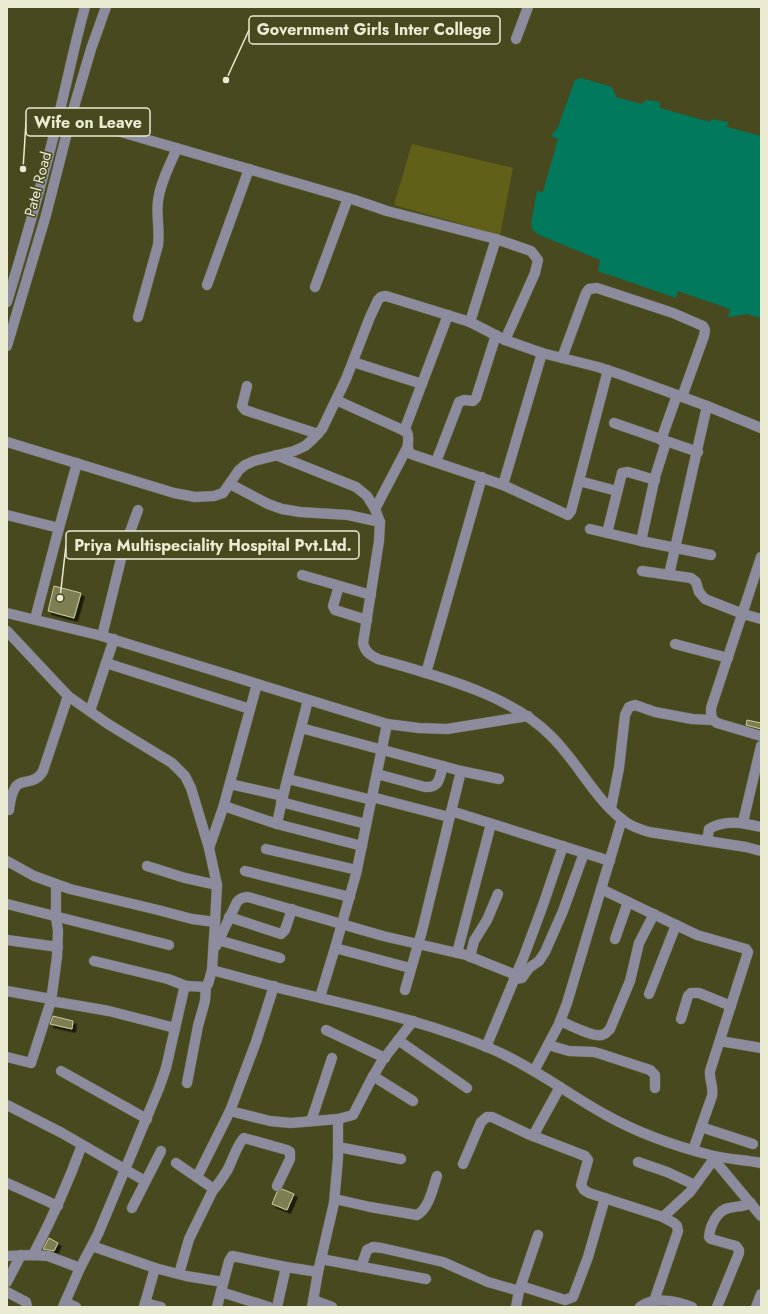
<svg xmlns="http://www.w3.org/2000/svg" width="768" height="1314" font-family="Jost,sans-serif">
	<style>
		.green { fill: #616018 }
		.water { fill: #00795c }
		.building { fill: #7e7e53; stroke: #cacb9d; filter: url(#shadow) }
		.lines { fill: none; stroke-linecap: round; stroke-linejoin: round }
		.minor-casing { stroke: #666640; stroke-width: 11 }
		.minor { stroke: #8d8c9f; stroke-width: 10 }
		.labels { text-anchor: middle; stroke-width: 3; stroke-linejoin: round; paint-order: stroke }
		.street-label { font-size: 15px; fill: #ebebd4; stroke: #494920 }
		.leader { fill: none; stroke: #ebebd4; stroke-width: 1.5 }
		.callout-dot { fill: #ebebd4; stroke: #494920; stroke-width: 1.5 }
		.callout { fill: #494920; stroke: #ebebd4; stroke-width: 1.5 }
		.callout-label { font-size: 16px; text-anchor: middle; font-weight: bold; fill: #ebebd4 }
	</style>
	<defs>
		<filter id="shadow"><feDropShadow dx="3.5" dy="3.5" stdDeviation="0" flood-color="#0009"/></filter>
	</defs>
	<rect width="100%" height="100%" fill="#494920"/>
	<path class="green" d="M412,144L513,168L500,235L394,205Z"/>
	<path class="water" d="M581,78L612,87L616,97L641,104L647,100L660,102V108L710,122L712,119L728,122L727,127L761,136V318L747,314L728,317L730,309L678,291L676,298L598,271L600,260L537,234L533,230L531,224L537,191L543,192L558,139L551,136L558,127L575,80Z"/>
	<g class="building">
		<path d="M54,586L81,593L74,618L48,611Z"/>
		<path d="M747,720L761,723V729L746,725Z"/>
		<path d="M53,1016L73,1021L72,1029L50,1024Z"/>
		<path d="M282,1189L294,1194L287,1210L272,1204L277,1192Z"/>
		<path d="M49,1238L58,1243L54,1251L43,1249Z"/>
	</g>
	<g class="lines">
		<defs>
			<g id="minor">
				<path d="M516,39L528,7"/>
				<path d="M59,114L355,200L387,211L496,239L531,251L538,260L535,273L505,340"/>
				<path d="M207,285L249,169"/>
				<path d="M315,287L348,198"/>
				<path d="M7,302C26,239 44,177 59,114C68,78 75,42 85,7"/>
				<path d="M138,317L158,245C160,229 156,215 158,201C160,183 170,165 177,148"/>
				<path d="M470,322L496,239"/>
				<path d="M7,346L46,215L71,117L91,49L106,7"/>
				<path d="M562,358L586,293L589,289L597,288L673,313L703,326L705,330L704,336L682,397"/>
				<path d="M353,362L422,384"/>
				<path d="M247,386L242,406L245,410L318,434"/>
				<path d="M336,400L407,432C411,440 404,448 411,454L503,485L568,515L571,511L608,370"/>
				<path d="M614,423L698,452"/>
				<path d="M404,431L448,315"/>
				<path d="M661,440L677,395"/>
				<path d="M7,442L174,493L195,497L214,496L223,493L239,470L245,465L254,461L294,451L305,446L313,439L322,429L346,379L370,317L378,300L381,297L386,296L470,322L505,340L542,353L598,367L622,375L707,406L761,428"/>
				<path d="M276,455L356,487L367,496L375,509L380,522L379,541L363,643C365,652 370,655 378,659C434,675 510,694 551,736C578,762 596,802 627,823C634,827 642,830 649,832L746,847L761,851"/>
				<path d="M436,462L459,402L464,400L473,401L476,398L496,335"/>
				<path d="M579,481L617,491"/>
				<path d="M230,484L268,504L282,509L300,512L348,515L380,522"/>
				<path d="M503,485L542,353"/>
				<path d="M375,509L407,448"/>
				<path d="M7,515L59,528L35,619"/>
				<path d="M59,528L77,463"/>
				<path d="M590,529L641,541L711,555"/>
				<path d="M607,533L622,473L628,472L655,480"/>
				<path d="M641,541L655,477L666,442"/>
				<path d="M761,557L711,708C711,716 711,719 717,723L761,736"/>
				<path d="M642,571L691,578L696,582L699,592L705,599L743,614L761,619"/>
				<path d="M302,575L371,595"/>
				<path d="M669,575L707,406"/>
				<path d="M339,586L333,606L335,610L367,620"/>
				<path d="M7,613L102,636L387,724L419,728L447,729L528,716"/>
				<path d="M7,631L68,696L108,724L172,763L185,776L191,788L209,848L217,885L215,922"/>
				<path d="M102,636L123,551L138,510"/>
				<path d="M675,644L728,658"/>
				<path d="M106,663L250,709"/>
				<path d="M426,673L482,477"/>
				<path d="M90,711L114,639"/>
				<path d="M301,728L461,771L499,779"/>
				<path d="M377,774L425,787C440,788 439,778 443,766"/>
				<path d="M288,779L372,800"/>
				<path d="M230,784L283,796"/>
				<path d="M372,797L449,817"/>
				<path d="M281,802L366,824"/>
				<path d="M224,806L277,824L362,846"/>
				<path d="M611,808L619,768L625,715L629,707L635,705L655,712L692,719L712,720"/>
				<path d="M9,810C10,803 11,794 15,788C20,778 35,786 43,771L68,696"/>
				<path d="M451,811L610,861"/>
				<path d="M743,822L761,746"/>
				<path d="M277,824C285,782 298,741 308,700"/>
				<path d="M707,841L709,829C725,819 744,823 761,827"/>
				<path d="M209,848L223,808L257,684"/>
				<path d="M266,849L357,870"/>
				<path d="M7,861L34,876L70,889L158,910L192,919L215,922L212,970C234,976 257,982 279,988C352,1006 425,1020 494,1050C533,1067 568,1094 606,1115C638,1133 675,1146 710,1155C727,1159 744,1160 761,1163"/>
				<path d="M147,866L185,878L217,885"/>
				<path d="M245,871L350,897"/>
				<path d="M601,889L697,935L746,949L748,952L710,1071C709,1080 714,1087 712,1096L693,1150"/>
				<path d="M7,904L169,945"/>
				<path d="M229,917L281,934L285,930L292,909"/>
				<path d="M615,939L628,902"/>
				<path d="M7,940L58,947"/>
				<path d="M218,940L280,958"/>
				<path d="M216,946L237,902C240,898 243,897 248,897L383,936L466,955L516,975"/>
				<path d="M335,948L410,968"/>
				<path d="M457,953L491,824"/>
				<path d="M470,957L474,941L487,920L498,894"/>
				<path d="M94,961L168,979L186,986"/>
				<path d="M514,979L522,978L529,968L539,961L545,952L563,911L584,853"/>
				<path d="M405,990L422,931L461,771"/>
				<path d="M7,991L51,999"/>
				<path d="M649,994L676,925"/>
				<path d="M320,997L335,948L356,874L387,724"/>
				<path d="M51,1001L109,1011L175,1028"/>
				<path d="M681,1019L688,996L691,993H699L731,1006"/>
				<path d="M560,1021C570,1025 592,1037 602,1035C606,1034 607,1032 610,1029L630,981L639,943L654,914"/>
				<path d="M326,1030L385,1058"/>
				<path d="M398,1040L467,1088"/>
				<path d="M720,1041L761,1048"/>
				<path d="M548,1045L569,1051L594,1052L601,1054L650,1070L655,1075V1088"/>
				<path d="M486,1047L524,956L543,905L563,846"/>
				<path d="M7,1057L31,1063L51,1001L57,957L58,931L56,917V885"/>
				<path d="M61,1071L147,1119"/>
				<path d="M534,1071L559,1024L567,1003L622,819"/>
				<path d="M373,1076L413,1101"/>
				<path d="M187,1083L198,1026L205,1001L206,986"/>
				<path d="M7,1105L62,1133L145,1181"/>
				<path d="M230,1111L270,1121L291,1123L338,1119L353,1115L372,1078L382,1061L413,1021"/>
				<path d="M311,1121L332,1058"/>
				<path d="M701,1127L753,1144"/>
				<path d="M533,1136L560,1087"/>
				<path d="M338,1147L401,1159"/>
				<path d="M711,1156L761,1216"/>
				<path d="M638,1162L667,1172L695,1185"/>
				<path d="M176,1163L211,1187L213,1190L189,1239L179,1274"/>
				<path d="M463,1164L481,1122L487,1117H492L528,1134L585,1156L588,1160L581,1185L584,1190L589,1193L663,1217L674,1223L677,1226L678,1231L654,1301"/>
				<path d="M197,1177L230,1111L256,1042L274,986"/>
				<path d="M7,1183L58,1206"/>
				<path d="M213,1190C219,1184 223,1177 228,1169C232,1161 238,1143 244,1138L287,1150L290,1152V1159L277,1186"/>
				<path d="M335,1199L370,1207L417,1215C429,1209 433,1187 437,1176"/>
				<path d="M132,1208L161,1151"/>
				<path d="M663,1217L690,1192L714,1159"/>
				<path d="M92,1246L155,1268L186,1276L223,1282"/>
				<path d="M33,1255C52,1219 68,1183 82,1145"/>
				<path d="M7,1256L33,1255L48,1256L80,1268"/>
				<path d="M321,1259L426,1279"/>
				<path d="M361,1267L367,1250L373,1247L382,1248L443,1262L488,1282L519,1291"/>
				<path d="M7,1282L21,1255"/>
				<path d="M521,1286L565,1300L573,1297L588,1257L605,1198"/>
				<path d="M7,1292L26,1302L27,1307"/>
				<path d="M221,1292L269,1307"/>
				<path d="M313,1300L332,1307"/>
				<path d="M65,1302L76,1307"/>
				<path d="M145,1303L161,1307"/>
				<path d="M63,1307L80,1268L98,1234L159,1088L166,1068L184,989L188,986L205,987L208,984L212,970"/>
				<path d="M144,1307L155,1268"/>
				<path d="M217,1307L229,1261L232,1256L286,1267L318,1272"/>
				<path d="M277,1307L286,1267"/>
				<path d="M312,1307L318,1272L334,1203L338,1158V1119"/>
				<path d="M516,1307L519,1291L538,1235"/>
				<path d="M640,1307C653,1296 678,1301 692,1307"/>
				<path d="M717,1307L739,1253V1250L736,1246L711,1239L709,1237C710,1226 717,1210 729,1208C737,1206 743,1207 751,1203"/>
				<path d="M756,1307L761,1294"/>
			</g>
		</defs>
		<use href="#minor" class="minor-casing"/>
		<use href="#minor" class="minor"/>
	</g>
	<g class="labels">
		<g class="street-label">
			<text transform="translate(38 184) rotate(-75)" y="5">Patel Road</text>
		</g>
	</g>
	<path class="leader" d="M226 80L249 30M23 169L26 122M60 598L66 545"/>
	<g class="callout-dot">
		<circle cx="226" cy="80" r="4"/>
		<circle cx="23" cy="169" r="4"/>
		<circle cx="60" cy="598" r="4"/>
	</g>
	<g class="callout">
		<rect x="249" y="16" width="251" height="28" rx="4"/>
		<rect x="26" y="108" width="124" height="28" rx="4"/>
		<rect x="66" y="531" width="293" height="28" rx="4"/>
	</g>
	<g class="callout-label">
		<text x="374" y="35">Government Girls Inter College</text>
		<text x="88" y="128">Wife on Leave</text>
		<text x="213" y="551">Priya Multispeciality Hospital Pvt.Ltd.</text>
	</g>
	<rect width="768" height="1314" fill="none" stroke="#ebebd4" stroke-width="16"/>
</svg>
